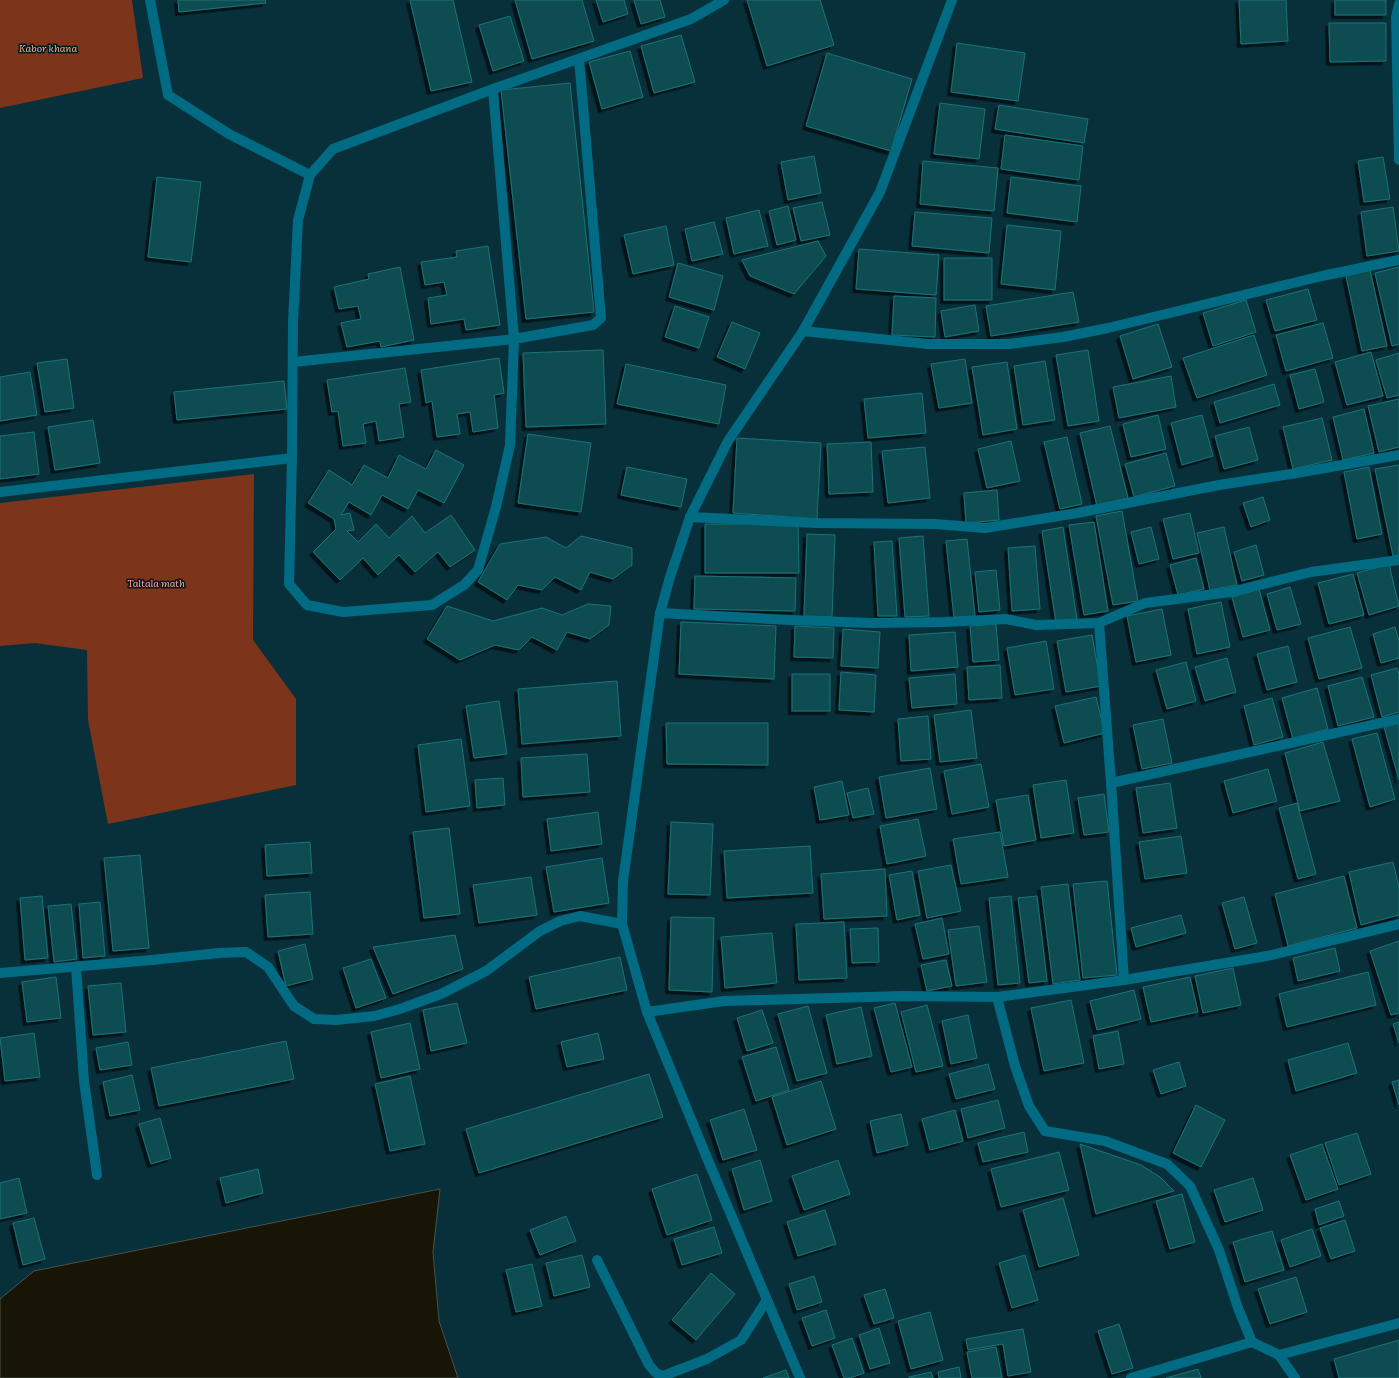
<svg xmlns="http://www.w3.org/2000/svg" width="1399" height="1378" font-family="Literata,serif">
	<style>
		.green { fill: #7c351a }
		.water { fill: #181506; stroke: #4a524a }
		.building { fill: #0a4e51; stroke: #1d7277; filter: url(#shadow) }
		.lines { fill: none; stroke-linecap: round; stroke-linejoin: round }
		.street { stroke: #016b83; stroke-width: 10 }
		.labels { text-anchor: middle; stroke-width: 3; stroke-linejoin: round; paint-order: stroke }
		.park-label { font-size: 10px; font-style: italic; fill: #f6a88c; stroke: #00171f }
	</style>
	<defs>
		<filter id="shadow"><feDropShadow dx="-3.5" dy="3.5" stdDeviation="0" flood-color="#0009"/></filter>
	</defs>
	<rect width="100%" height="100%" fill="#08303b"/>
	<g class="green">
		<path d="M0,0H132L143,78L0,108Z"/>
		<path d="M254,474L253,640L296,699V785L108,824L88,720L87,650L35,643L0,646V503Z"/>
	</g>
	<path class="water" d="M440,1189L433,1252L439,1321L458,1378H0V1299L34,1271Z"/>
	<g class="building">
		<path d="M178,0H265L266,3L179,12Z"/>
		<path d="M410,0H453L472,82L431,91Z"/>
		<path d="M515,0H582L594,41L532,59Z"/>
		<path d="M596,0H624L628,14L603,22Z"/>
		<path d="M634,0H660L665,17L641,24Z"/>
		<path d="M747,0H820L834,45L767,66Z"/>
		<path d="M1239,0H1286L1288,41L1241,44Z"/>
		<rect x="1335" y="0" width="51" height="15"/>
		<path d="M510,16L524,61L493,71L479,25Z"/>
		<path d="M1329,23H1386V61L1330,62Z"/>
		<path d="M681,35L695,82L654,93L641,46Z"/>
		<path d="M957,43L1025,53L1018,101L951,92Z"/>
		<path d="M630,51L643,97L602,109L589,62Z"/>
		<path d="M827,53L912,79L891,151L806,126Z"/>
		<path d="M570,83L594,312L526,319L501,90Z"/>
		<path d="M940,103L985,109L979,159L934,154Z"/>
		<path d="M999,105L1088,119L1084,143L995,129Z"/>
		<path d="M1005,135L1083,146L1079,180L1001,169Z"/>
		<path d="M814,156L821,193L788,200L781,162Z"/>
		<path d="M1383,157L1390,199L1364,202L1358,161Z"/>
		<path d="M923,161L998,168L994,211L920,204Z"/>
		<path d="M157,177L201,182L191,262L148,257Z"/>
		<path d="M1011,177L1081,186L1077,222L1007,213Z"/>
		<path d="M822,202L830,235L801,241L793,208Z"/>
		<path d="M788,206L796,240L777,245L769,211Z"/>
		<path d="M1393,207L1399,251L1367,256L1361,212Z"/>
		<path d="M759,210L768,246L734,254L726,218Z"/>
		<path d="M915,212L992,218L989,253L912,246Z"/>
		<path d="M714,222L723,254L692,261L685,229Z"/>
		<path d="M1007,225L1061,231L1055,290L1001,284Z"/>
		<path d="M666,226L674,265L633,274L624,235Z"/>
		<path d="M818,241L826,256L794,294L750,276L742,260Z"/>
		<path d="M488,246L500,325L466,330L464,319L431,324L428,298L447,295L444,282L425,285L421,262L457,257L456,251Z"/>
		<path d="M859,249L939,255L936,295L856,289Z"/>
		<rect x="944" y="258" width="48" height="42"/>
		<path d="M678,263L723,276L714,310L669,297Z"/>
		<path d="M400,267L414,340L381,347L380,341L347,347L341,323L361,319L358,306L339,309L334,287L369,279L368,274Z"/>
		<path d="M1399,267V344L1392,346L1375,273Z"/>
		<path d="M1370,270L1387,346L1362,351L1346,276Z"/>
		<path d="M1308,289L1317,320L1275,331L1266,300Z"/>
		<path d="M1073,292L1079,322L991,336L986,306Z"/>
		<path d="M894,296L936,298L935,337L892,335Z"/>
		<path d="M1246,300L1256,332L1213,346L1203,313Z"/>
		<path d="M975,305L979,331L945,337L941,311Z"/>
		<path d="M675,306L709,317L699,348L665,337Z"/>
		<path d="M732,322L760,333L745,369L717,357Z"/>
		<path d="M1323,323L1333,358L1286,371L1276,335Z"/>
		<path d="M1158,324L1172,367L1133,379L1120,336Z"/>
		<path d="M1254,335L1267,375L1197,398L1183,358Z"/>
		<path d="M603,350L606,424L526,427L523,353Z"/>
		<path d="M1088,350L1099,421L1068,426L1056,355Z"/>
		<path d="M1371,352L1383,396L1347,405L1335,362Z"/>
		<path d="M1399,353V395L1387,398L1376,360Z"/>
		<path d="M499,358L504,393L494,395L498,428L473,432L470,412L457,414L460,434L437,437L432,401L426,403L421,370Z"/>
		<path d="M67,359L74,408L45,412L37,363Z"/>
		<path d="M965,359L972,403L939,408L931,364Z"/>
		<path d="M1045,361L1055,420L1023,425L1014,366Z"/>
		<path d="M1007,362L1017,429L983,435L972,367Z"/>
		<path d="M626,364L726,385L719,424L617,404Z"/>
		<path d="M405,368L411,402L399,404L404,437L379,441L376,421L363,424L366,443L343,446L338,411L332,412L327,380Z"/>
		<path d="M1315,369L1324,402L1299,409L1290,375Z"/>
		<path d="M30,372L37,415L0,421V377Z"/>
		<path d="M1171,376L1176,407L1119,418L1113,387Z"/>
		<path d="M284,381L287,409L177,420L174,392Z"/>
		<path d="M1274,384L1280,405L1220,423L1214,402Z"/>
		<path d="M922,393L926,433L868,438L864,399Z"/>
		<path d="M1399,399V447L1379,452L1368,406Z"/>
		<path d="M1364,409L1374,453L1343,460L1333,417Z"/>
		<path d="M1158,415L1166,449L1131,457L1123,424Z"/>
		<path d="M1202,415L1213,456L1182,465L1171,423Z"/>
		<path d="M1322,418L1332,460L1293,469L1283,427Z"/>
		<path d="M93,420L100,463L55,470L48,427Z"/>
		<path d="M1110,426L1128,498L1097,506L1080,433Z"/>
		<path d="M1249,427L1258,460L1224,469L1215,436Z"/>
		<path d="M34,432L39,474L0,479V436Z"/>
		<path d="M528,434L591,443L581,512L518,503Z"/>
		<path d="M1067,437L1082,504L1060,509L1044,442Z"/>
		<path d="M737,438L821,443L817,519L733,513Z"/>
		<path d="M1011,441L1020,481L987,488L978,449Z"/>
		<path d="M871,442L873,492L829,494L827,444Z"/>
		<path d="M925,447L930,498L888,503L882,451Z"/>
		<path d="M436,450L464,465L444,503L418,490L408,509L382,495L371,515L349,502L341,515L350,513L354,530L347,531L358,542L376,524L389,538L412,516L425,533L451,515L475,550L450,567L438,552L415,572L399,555L378,575L363,558L340,580L313,552L336,529L334,519L308,503L329,470L352,485L364,465L388,478L399,455L426,469Z"/>
		<path d="M1166,453L1175,486L1134,497L1125,464Z"/>
		<path d="M1399,465V555L1393,556L1375,469Z"/>
		<path d="M627,467L687,479L681,507L621,495Z"/>
		<path d="M1369,467L1382,534L1357,539L1344,472Z"/>
		<path d="M997,490L999,520L966,523L964,493Z"/>
		<path d="M1263,497L1270,520L1251,527L1243,503Z"/>
		<path d="M1122,511L1138,601L1113,605L1096,516Z"/>
		<path d="M1190,513L1199,553L1173,559L1163,519Z"/>
		<path d="M1094,522L1108,611L1084,615L1069,525Z"/>
		<path d="M705,524H798L799,573H705Z"/>
		<path d="M1063,527L1077,620L1056,623L1042,531Z"/>
		<path d="M1151,527L1159,559L1139,564L1131,532Z"/>
		<path d="M1224,527L1237,585L1210,590L1197,533Z"/>
		<path d="M807,534L835,535L832,617L804,616Z"/>
		<path d="M581,536L632,548V565L613,579L590,572L581,590L555,577L542,590L518,585L507,600L478,582L500,544L546,537L566,548Z"/>
		<path d="M923,536L929,616L905,617L899,538Z"/>
		<path d="M967,539L975,616L954,618L946,541Z"/>
		<path d="M892,541L897,616H878L874,542Z"/>
		<path d="M1256,545L1264,575L1242,581L1234,552Z"/>
		<path d="M1035,546L1040,609L1012,611L1008,548Z"/>
		<path d="M1196,558L1204,589L1178,595L1170,565Z"/>
		<path d="M1389,564L1399,606L1369,615L1357,573Z"/>
		<path d="M996,570L1000,610L979,612L975,572Z"/>
		<path d="M1353,574L1364,615L1329,624L1318,583Z"/>
		<path d="M695,576L796,578L795,611L694,609Z"/>
		<path d="M1290,587L1301,624L1277,630L1267,594Z"/>
		<path d="M1259,589L1270,630L1243,637L1232,597Z"/>
		<path d="M1221,602L1230,647L1197,654L1188,609Z"/>
		<path d="M588,604L611,606L609,625L590,639L567,632L557,650L532,637L519,650L495,645L460,660L427,639L447,606L493,621L542,608L562,615Z"/>
		<path d="M1162,609L1171,655L1136,662L1127,616Z"/>
		<path d="M681,622L776,626L774,679L679,674Z"/>
		<path d="M996,624L999,660L973,662L970,626Z"/>
		<path d="M795,626L834,628L833,658L794,657Z"/>
		<path d="M1350,627L1362,668L1319,679L1308,638Z"/>
		<path d="M1395,627L1399,641V658L1381,663L1373,634Z"/>
		<path d="M843,629L880,632L878,668L841,666Z"/>
		<path d="M955,632L958,667L911,671L909,635Z"/>
		<path d="M1092,635L1101,686L1066,692L1057,641Z"/>
		<path d="M1046,641L1054,689L1015,695L1007,648Z"/>
		<path d="M1288,646L1297,682L1267,690L1257,654Z"/>
		<path d="M1227,658L1236,692L1205,701L1195,667Z"/>
		<path d="M1186,662L1196,701L1167,709L1156,670Z"/>
		<path d="M1000,665L1002,698L969,700L967,667Z"/>
		<path d="M1397,668L1399,674V712L1382,717L1371,675Z"/>
		<path d="M841,672L876,675L874,712L839,710Z"/>
		<rect x="792" y="674" width="38" height="37"/>
		<path d="M955,674L957,704L912,708L909,678Z"/>
		<path d="M1362,677L1374,717L1338,726L1328,686Z"/>
		<path d="M617,681L621,736L522,744L518,689Z"/>
		<path d="M1317,688L1328,729L1293,739L1282,698Z"/>
		<path d="M1096,697L1105,733L1064,743L1055,706Z"/>
		<path d="M1272,698L1283,737L1254,745L1244,706Z"/>
		<path d="M499,701L507,754L474,758L466,706Z"/>
		<path d="M971,710L977,758L940,762L934,715Z"/>
		<path d="M928,716L931,759L901,761L898,719Z"/>
		<path d="M1163,719L1172,763L1142,769L1133,725Z"/>
		<path d="M666,723H768V765L667,764Z"/>
		<path d="M1399,723V780L1384,727Z"/>
		<path d="M1377,733L1395,799L1370,807L1352,739Z"/>
		<path d="M461,739L470,806L426,812L418,745Z"/>
		<path d="M1323,742L1340,801L1300,811L1285,753Z"/>
		<path d="M587,754L590,792L523,797L521,758Z"/>
		<path d="M981,764L989,807L952,814L944,771Z"/>
		<path d="M930,768L937,809L886,818L879,777Z"/>
		<path d="M1268,769L1277,801L1233,813L1224,781Z"/>
		<path d="M503,778L505,805L477,808L475,780Z"/>
		<path d="M1066,780L1074,833L1041,838L1033,785Z"/>
		<path d="M842,781L849,815L820,820L814,787Z"/>
		<path d="M1170,783L1177,828L1143,833L1136,788Z"/>
		<path d="M868,788L874,814L853,818L847,793Z"/>
		<path d="M1104,794L1109,832L1084,835L1078,798Z"/>
		<path d="M1028,795L1036,840L1004,846L996,800Z"/>
		<path d="M1297,803L1316,874L1298,879L1279,808Z"/>
		<path d="M598,812L602,844L551,851L547,819Z"/>
		<path d="M918,819L926,856L887,864L880,826Z"/>
		<path d="M671,822L713,824L710,895L668,894Z"/>
		<path d="M449,828L460,914L424,918L413,832Z"/>
		<path d="M1000,832L1008,877L961,884L953,839Z"/>
		<path d="M1181,836L1187,873L1145,879L1139,842Z"/>
		<path d="M310,842L312,873L267,876L265,845Z"/>
		<path d="M810,846L813,893L727,898L724,851Z"/>
		<path d="M140,855L149,948L113,951L104,858Z"/>
		<path d="M602,858L609,903L554,912L546,867Z"/>
		<path d="M1393,862L1399,887V915L1361,925L1349,872Z"/>
		<path d="M951,865L961,911L927,918L918,871Z"/>
		<path d="M885,869L887,916L824,919L821,874Z"/>
		<path d="M912,871L920,915L897,920L889,875Z"/>
		<path d="M1344,876L1357,928L1288,946L1275,894Z"/>
		<path d="M531,877L537,915L479,923L473,885Z"/>
		<path d="M1107,881L1117,975L1083,978L1073,884Z"/>
		<path d="M1068,884L1080,980L1053,984L1041,887Z"/>
		<path d="M310,892L313,934L268,937L265,895Z"/>
		<path d="M42,896L48,958L25,960L20,898Z"/>
		<path d="M1011,896L1020,983L998,985L989,898Z"/>
		<path d="M1037,896L1047,981L1029,983L1018,898Z"/>
		<path d="M1244,897L1257,943L1235,949L1222,903Z"/>
		<path d="M100,902L105,956L83,958L79,904Z"/>
		<path d="M71,904L77,959L54,962L48,906Z"/>
		<path d="M1181,915L1186,933L1136,947L1131,928Z"/>
		<path d="M671,917L714,918L712,992L669,990Z"/>
		<path d="M942,918L949,954L923,959L915,924Z"/>
		<path d="M844,922L847,978L799,980L796,924Z"/>
		<path d="M979,926L987,982L956,986L948,930Z"/>
		<path d="M878,928L879,962L852,963L850,929Z"/>
		<path d="M772,933L777,983L725,988L721,937Z"/>
		<path d="M455,935L463,969L393,994L373,947Z"/>
		<path d="M1399,941V1013L1391,1015L1370,951Z"/>
		<path d="M305,944L313,979L286,986L278,951Z"/>
		<path d="M1335,948L1340,971L1298,981L1293,958Z"/>
		<path d="M620,957L627,990L536,1009L529,977Z"/>
		<path d="M371,959L386,998L356,1008L343,968Z"/>
		<path d="M946,960L952,986L927,991L921,965Z"/>
		<path d="M1233,968L1241,1005L1203,1013L1195,976Z"/>
		<path d="M1368,972L1376,1005L1287,1027L1279,994Z"/>
		<path d="M56,977L61,1018L27,1022L22,982Z"/>
		<path d="M1190,977L1198,1012L1151,1022L1143,987Z"/>
		<path d="M121,983L126,1032L93,1035L88,986Z"/>
		<path d="M1134,990L1141,1019L1097,1030L1090,1001Z"/>
		<path d="M1071,1000L1084,1063L1044,1071L1031,1008Z"/>
		<path d="M457,1003L467,1043L431,1051L423,1010Z"/>
		<path d="M895,1003L912,1067L891,1072L874,1008Z"/>
		<path d="M927,1005L943,1066L916,1072L901,1012Z"/>
		<path d="M808,1006L827,1073L797,1081L778,1014Z"/>
		<path d="M861,1007L872,1056L837,1064L826,1015Z"/>
		<path d="M762,1010L773,1043L747,1051L737,1018Z"/>
		<path d="M968,1015L977,1058L951,1064L942,1021Z"/>
		<path d="M1399,1022V1043L1393,1024Z"/>
		<path d="M410,1023L420,1069L381,1078L371,1032Z"/>
		<path d="M1118,1031L1124,1064L1099,1069L1093,1036Z"/>
		<path d="M34,1033L40,1077L5,1081L0,1038Z"/>
		<path d="M598,1033L604,1059L567,1067L561,1042Z"/>
		<path d="M286,1041L294,1079L159,1106L151,1068Z"/>
		<path d="M128,1042L132,1065L100,1070L96,1048Z"/>
		<path d="M1348,1043L1357,1073L1296,1091L1288,1060Z"/>
		<path d="M776,1047L789,1090L756,1101L742,1057Z"/>
		<path d="M1179,1062L1186,1086L1161,1094L1153,1070Z"/>
		<path d="M988,1064L995,1089L956,1099L949,1074Z"/>
		<path d="M649,1074L663,1117L479,1173L466,1129Z"/>
		<path d="M132,1075L140,1110L110,1116L103,1082Z"/>
		<path d="M410,1076L425,1144L390,1151L375,1084Z"/>
		<path d="M1399,1080V1105L1392,1082Z"/>
		<path d="M821,1081L836,1129L787,1145L772,1097Z"/>
		<path d="M998,1100L1005,1128L968,1138L961,1109Z"/>
		<path d="M1196,1105L1225,1120L1201,1167L1173,1153Z"/>
		<path d="M744,1109L757,1150L723,1160L710,1120Z"/>
		<path d="M955,1110L963,1141L930,1150L922,1119Z"/>
		<path d="M901,1114L908,1145L877,1153L870,1121Z"/>
		<path d="M160,1118L171,1158L151,1164L139,1124Z"/>
		<path d="M1024,1132L1028,1152L983,1162L978,1143Z"/>
		<path d="M1357,1133L1371,1174L1339,1185L1325,1143Z"/>
		<path d="M1080,1144L1141,1165L1160,1177L1174,1191L1096,1214Z"/>
		<path d="M1322,1144L1338,1189L1306,1200L1290,1155Z"/>
		<path d="M1059,1152L1069,1190L1001,1207L991,1169Z"/>
		<path d="M760,1160L772,1201L744,1210L732,1169Z"/>
		<path d="M838,1160L850,1194L804,1210L792,1176Z"/>
		<path d="M258,1169L263,1193L226,1203L220,1178Z"/>
		<path d="M697,1174L712,1220L667,1235L652,1189Z"/>
		<path d="M19,1178L27,1213L0,1219V1183Z"/>
		<path d="M1253,1178L1263,1210L1225,1222L1214,1190Z"/>
		<path d="M1182,1194L1195,1242L1170,1249L1156,1201Z"/>
		<path d="M1063,1198L1079,1255L1039,1267L1023,1210Z"/>
		<path d="M1339,1201L1344,1216L1319,1225L1315,1209Z"/>
		<path d="M825,1210L836,1244L798,1256L787,1222Z"/>
		<path d="M566,1216L576,1241L540,1255L530,1230Z"/>
		<path d="M34,1218L45,1259L23,1265L13,1223Z"/>
		<path d="M1345,1220L1355,1251L1331,1259L1320,1228Z"/>
		<path d="M714,1227L722,1253L682,1265L674,1239Z"/>
		<path d="M1312,1229L1321,1256L1290,1267L1281,1240Z"/>
		<path d="M1272,1231L1284,1270L1245,1282L1233,1242Z"/>
		<path d="M582,1255L590,1287L554,1296L546,1263Z"/>
		<path d="M1025,1255L1038,1300L1012,1308L999,1263Z"/>
		<path d="M532,1264L542,1306L516,1312L506,1270Z"/>
		<path d="M711,1273L735,1294L696,1340L672,1320Z"/>
		<path d="M814,1276L822,1302L797,1310L789,1284Z"/>
		<path d="M1296,1277L1307,1312L1270,1324L1258,1289Z"/>
		<path d="M885,1289L894,1318L874,1324L864,1295Z"/>
		<path d="M826,1310L835,1338L812,1346L802,1318Z"/>
		<path d="M930,1312L943,1360L911,1369L898,1321Z"/>
		<path d="M1119,1324L1133,1368L1112,1374L1098,1331Z"/>
		<path d="M879,1328L890,1363L870,1369L859,1335Z"/>
		<path d="M1023,1329L1031,1372L1008,1376L1003,1344L968,1350L966,1339Z"/>
		<path d="M852,1338L864,1373L850,1378H844L832,1345Z"/>
		<path d="M1399,1340V1378H1339L1334,1359Z"/>
		<path d="M996,1347L1002,1378H972L967,1352Z"/>
		<path d="M959,1367L961,1378H939L938,1372Z"/>
		<path d="M1198,1369L1201,1378H1166Z"/>
		<path d="M786,1370L789,1378H763Z"/>
		<path d="M931,1372L933,1378H909V1377Z"/>
	</g>
	<g class="lines">
		<g class="street">
			<path d="M150,0L168,95L229,134L310,175"/>
			<path d="M1399,4L1396,17L1399,160"/>
			<path d="M493,89L514,339L510,445L496,507L478,570L464,585L432,605L343,612L307,605L289,584L292,458L293,322L298,220L310,175L333,149L493,89L691,19L724,0"/>
			<path d="M803,331L928,344H1009L1063,337L1108,328L1322,276L1399,260"/>
			<path d="M293,362L514,339L593,325L601,318L579,59"/>
			<path d="M0,492L292,458"/>
			<path d="M690,517L816,523L935,524L985,528L1077,513L1219,485L1291,474L1399,455"/>
			<path d="M660,613L790,620L871,623L944,622L1006,619L1036,625L1099,623L1145,603L1231,592L1311,572L1399,560"/>
			<path d="M1099,623L1111,783L1124,980"/>
			<path d="M1111,783L1399,719"/>
			<path d="M76,967L84,1081L97,1175"/>
			<path d="M0,973L152,960L219,953L246,952L268,967L294,1006L314,1019L336,1020L374,1016L400,1009L441,994L486,971L540,931L560,921L580,916L622,924"/>
			<path d="M997,997L1015,1066L1029,1106L1045,1131L1105,1141L1167,1164L1190,1186L1219,1250L1238,1308L1252,1342L1279,1355L1295,1378"/>
			<path d="M647,1012L724,1001L902,996L997,997L1124,980L1267,956L1399,924"/>
			<path d="M597,1260L649,1365L656,1373L663,1376L707,1359L741,1340L767,1300"/>
			<path d="M1279,1355L1399,1323"/>
			<path d="M800,1378L707,1158L647,1012L622,924L623,881L660,613L670,577L690,517L728,441L803,331L880,192L952,0"/>
			<path d="M1131,1378L1252,1342"/>
		</g>
	</g>
	<g class="labels">
		<g class="park-label">
			<text x="48" y="52">Kabor khana</text>
			<text x="156" y="587">Taltala math</text>
		</g>
	</g>
</svg>
